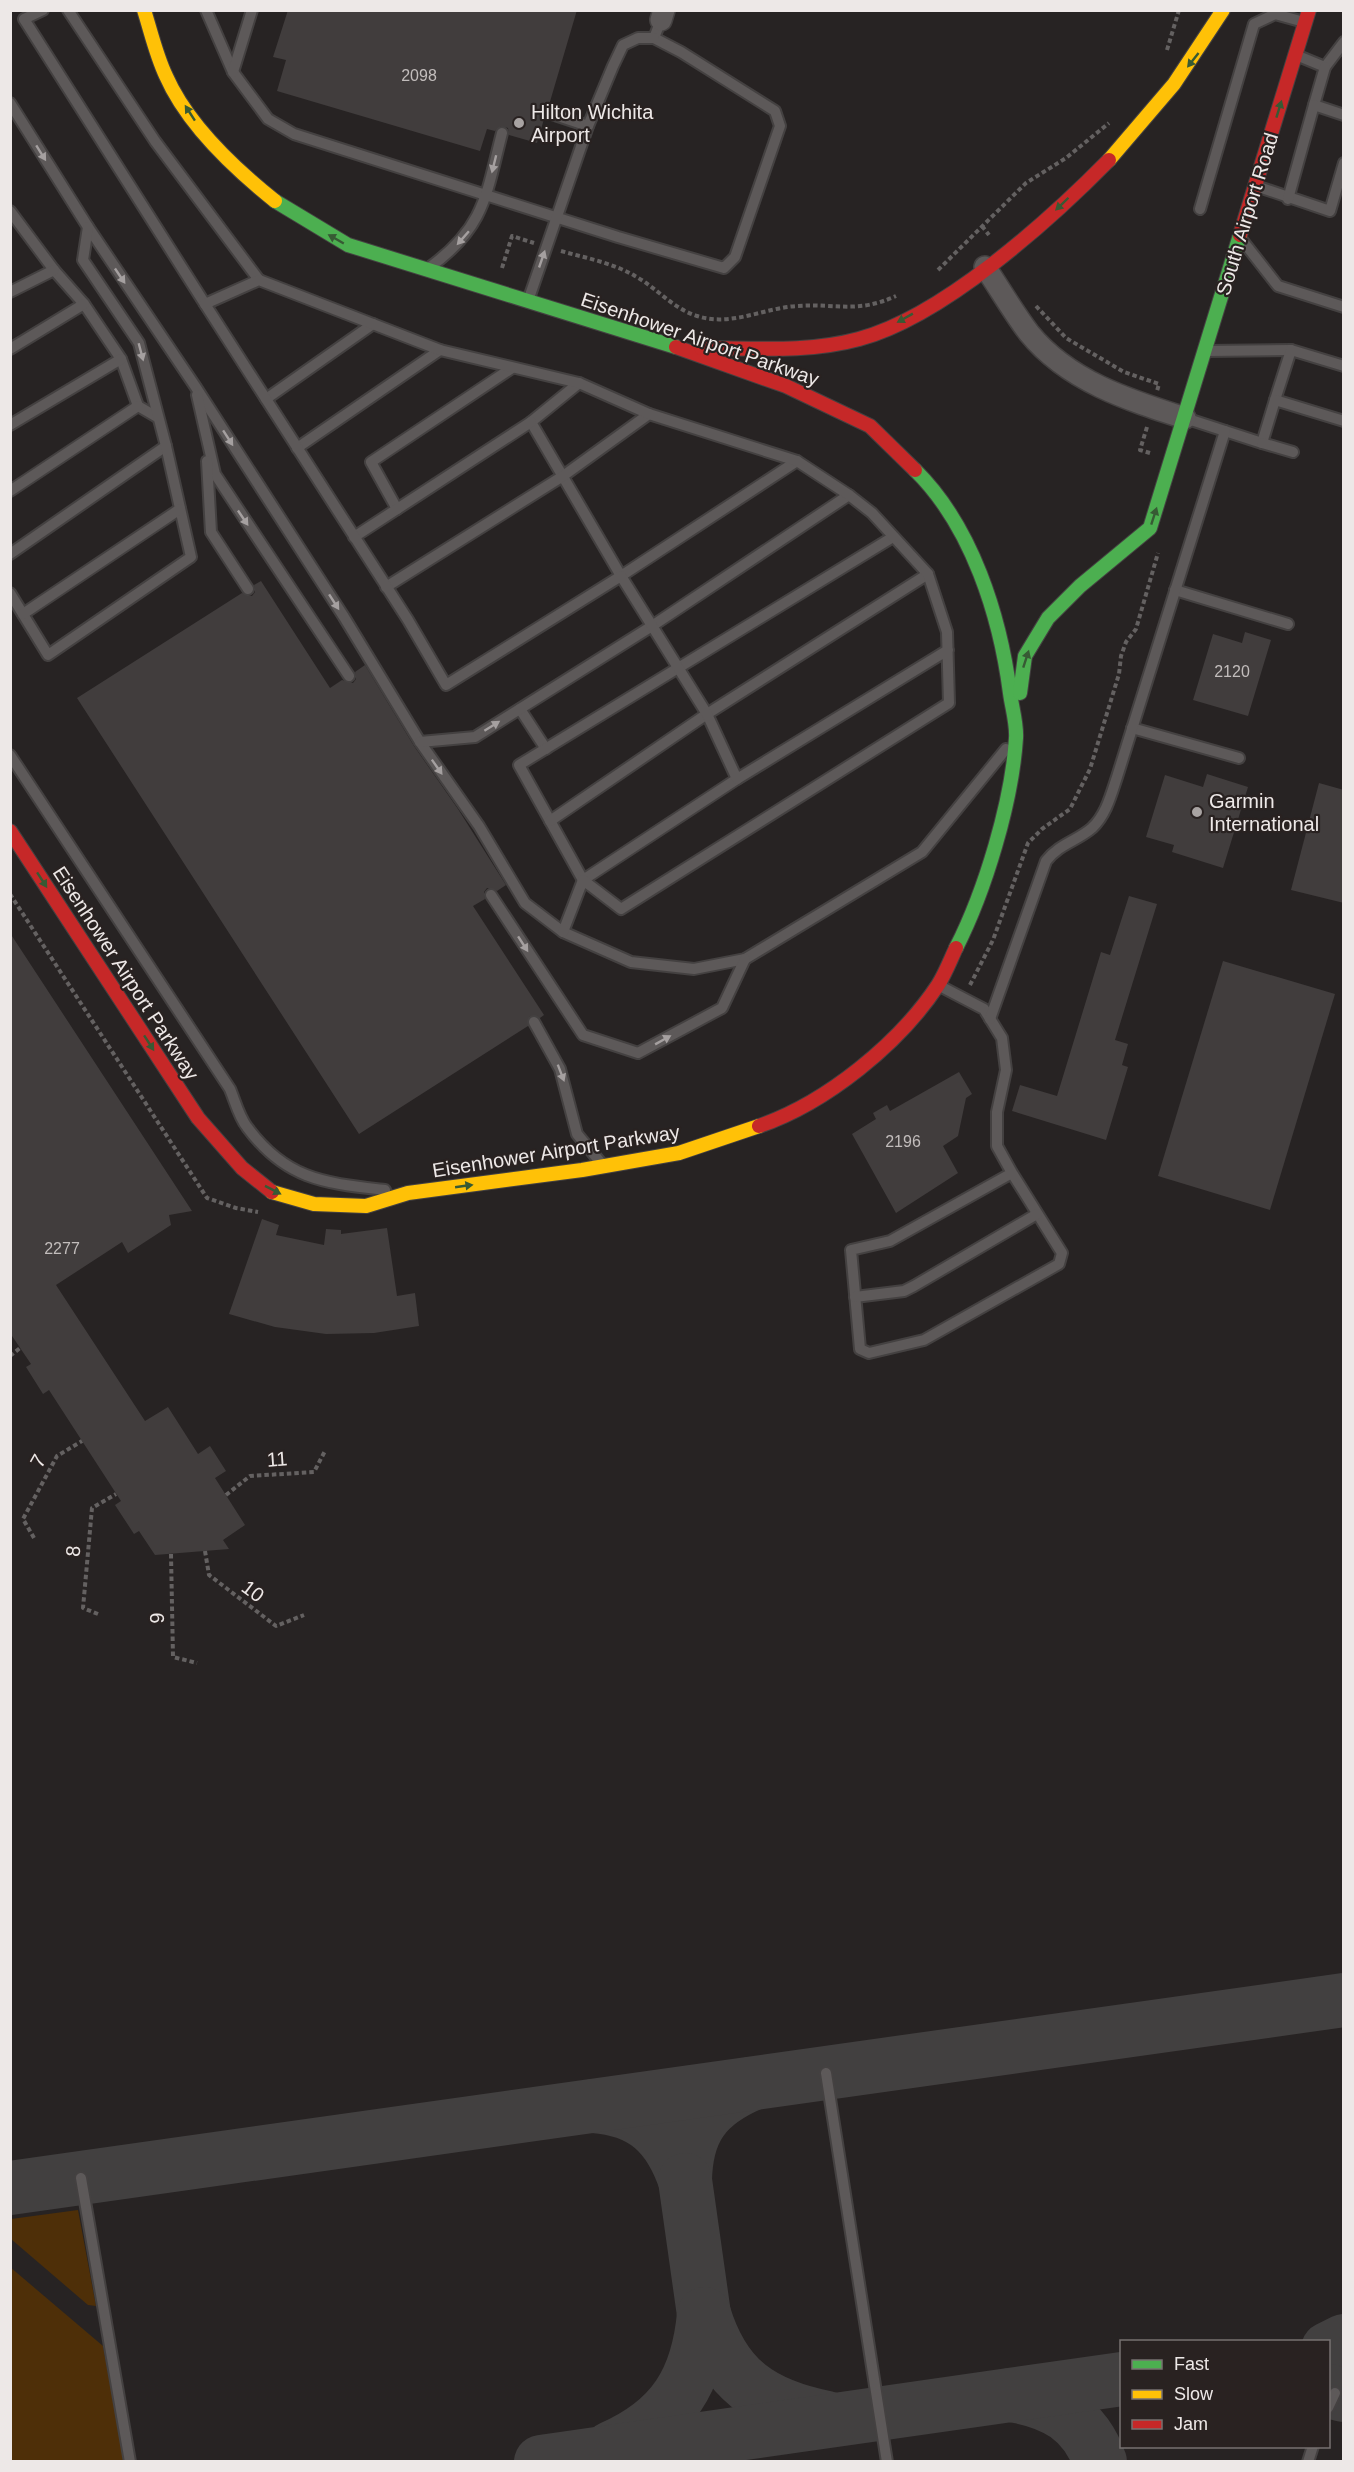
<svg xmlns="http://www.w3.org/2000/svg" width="1354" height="2472" font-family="Helvetica,sans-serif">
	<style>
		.green { fill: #4e2f08 }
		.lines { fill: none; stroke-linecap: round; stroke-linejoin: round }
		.taxiway { stroke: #424040; stroke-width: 54 }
		.building { fill: #413d3d }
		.lane-casing { stroke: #444141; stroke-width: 14 }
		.street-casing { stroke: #444141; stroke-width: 24 }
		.fast-casing { stroke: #444141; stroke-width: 16 }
		.slow-casing { stroke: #444141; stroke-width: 16 }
		.jam-casing { stroke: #444141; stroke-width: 16 }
		.path { stroke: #646161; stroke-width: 4; stroke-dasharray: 4.5 3; stroke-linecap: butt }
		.lane { stroke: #5d5959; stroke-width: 10 }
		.street { stroke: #5d5959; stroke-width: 21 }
		.fast { stroke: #4caf50; stroke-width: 14 }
		.slow { stroke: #ffc107; stroke-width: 14 }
		.jam { stroke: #c62828; stroke-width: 14 }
		.oneway { fill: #375a34 }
		.oneway2 { fill: #a5a0a0 }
		.poi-dot { fill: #a8a3a2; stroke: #292221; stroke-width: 2 }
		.labels { text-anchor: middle; stroke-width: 4.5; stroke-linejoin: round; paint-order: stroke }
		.number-label { font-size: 16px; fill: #c2bdbc }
		.poi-label { font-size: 20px; fill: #ede8e7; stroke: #292221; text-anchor: start }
		.street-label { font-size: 20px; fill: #ede8e7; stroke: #292221 }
	</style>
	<rect width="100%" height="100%" fill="#272323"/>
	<g class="green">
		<path d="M78,2210L96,2306L88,2305L11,2239V2219Z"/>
		<path d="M10,2267L103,2346L124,2461H11Z"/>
	</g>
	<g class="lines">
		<g class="taxiway">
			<path d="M594,2106C644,2110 669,2134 685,2180C686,2130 705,2104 751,2084"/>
			<path d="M685,2180L709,2350"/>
			<path d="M10,2188L1344,2000"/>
			<path d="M1328,2349L1344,2341"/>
			<path d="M1328,2391L1344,2395"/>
			<path d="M1011,2395C1054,2402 1085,2419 1100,2462"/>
			<path d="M611,2448C673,2421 698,2380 704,2314C724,2380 762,2405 827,2418"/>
			<path d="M541,2462L1122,2379"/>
		</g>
	</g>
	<g class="building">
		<path d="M288,10H577L549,105L542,106L539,110L540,116L544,119L537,143L509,135L508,128L501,126L495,131L487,129L480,151L277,91L286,60L273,57Z"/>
		<path d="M261,581L330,688L342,680L353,683L356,679L355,672L365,665L414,746L458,809L506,885L497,891L487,888L484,892L485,899L473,906L544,1015L540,1018L530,1016L528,1026L359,1134L77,698L242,593L252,596L255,592L254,585Z"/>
		<path d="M1245,632L1271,640L1248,716L1193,700L1213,634L1242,643Z"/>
		<path d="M1207,774L1248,787L1223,868L1172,852L1174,845L1146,837L1165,775L1203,787Z"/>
		<path d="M1319,783L1344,790V903L1291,890Z"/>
		<path d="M1129,896L1157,904L1115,1040L1128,1044L1122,1065L1128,1067L1106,1140L1012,1111L1020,1085L1057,1096L1101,952L1110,955Z"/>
		<path d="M10,933L192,1211L169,1215L171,1225L128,1253L122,1242L56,1285L145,1421L168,1407L198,1454L210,1446L226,1471L215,1478L245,1525L223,1540L229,1549L155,1555L139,1531L134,1534L115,1505L121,1501L49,1390L43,1394L26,1367L31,1364L10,1333Z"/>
		<path d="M1223,961L1335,994L1270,1210L1158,1176Z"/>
		<path d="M959,1072L972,1094L966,1098L958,1136L943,1146L958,1173L896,1213L852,1134L876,1119L873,1113L887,1105L890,1111Z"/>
		<path d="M262,1219L279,1225L276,1235L324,1245L326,1229L341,1230V1234L387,1228L397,1296L415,1293L419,1326L374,1333L326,1334L275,1327L229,1314Z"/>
	</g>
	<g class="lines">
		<defs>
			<g id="lane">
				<path d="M43,10L24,19L205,304"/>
				<path d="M68,10L155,141L259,280"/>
				<path d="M206,10L233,72L268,119L294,134L618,237L724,268L735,257L780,126L775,111L681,52L654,38L661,20"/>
				<path d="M1296,55L1325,67L1344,42"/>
				<path d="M233,72L252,10"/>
				<path d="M10,103L88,227L195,386L344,617L420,742L479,826L525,903L563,932L631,962L694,969L745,959L922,852L1006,749"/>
				<path d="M1314,105L1325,67"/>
				<path d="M546,112L588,126"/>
				<path d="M1256,186L1330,211L1344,163"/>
				<path d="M1288,199L1314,105L1344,115"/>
				<path d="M1200,209L1254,24L1275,14L1304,22"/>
				<path d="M10,211L54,270L84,304L121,359L138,406L157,417"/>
				<path d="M1242,240L1278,286L1344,307"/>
				<path d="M430,267C485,227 486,195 502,133"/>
				<path d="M10,292L54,270"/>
				<path d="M528,301L588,126L613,66L623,45L638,38H654"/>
				<path d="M10,349L84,304"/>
				<path d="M1206,351L1291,350"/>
				<path d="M579,383L531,422L621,576L797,461"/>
				<path d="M197,395L215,474L349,676"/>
				<path d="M266,399L373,324"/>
				<path d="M1275,400L1291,350L1344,366"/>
				<path d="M10,425L121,359"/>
				<path d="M1225,431L1262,443L1275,400L1344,421"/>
				<path d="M1262,443L1293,452"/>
				<path d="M297,448L440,350"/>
				<path d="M207,461L211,532L248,589"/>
				<path d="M10,491L138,406"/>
				<path d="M397,509L371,462L512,368"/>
				<path d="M354,537L531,422"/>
				<path d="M10,554L166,446"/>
				<path d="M386,587L563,476L649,414"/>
				<path d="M1175,590L1288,624"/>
				<path d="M10,593L48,655L191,557L166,446L139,343L83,260L88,227"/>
				<path d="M23,614L180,509"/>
				<path d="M520,709L546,749"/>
				<path d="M1132,728L1239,758"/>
				<path d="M420,742L475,737L652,626L849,495"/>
				<path d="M10,755L230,1089C235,1101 239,1117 247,1127C286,1180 325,1183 385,1190"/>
				<path d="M737,779L583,880L519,765L893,537"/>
				<path d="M550,821L707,714L928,574"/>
				<path d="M491,895L583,1035L638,1053L722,1008L745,959"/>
				<path d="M563,932L583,880L621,909L949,703L947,632L928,574L872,513L849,495L797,461L649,414L579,383L440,350L259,280L205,304L408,620L446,685L621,576L707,714L737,779L948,650"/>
				<path d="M938,985L984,1009L1002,1038L1006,1070L997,1112V1146L1012,1173L890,1241L851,1250L860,1349L869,1353L924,1340L1059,1264L1062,1253L1012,1173"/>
				<path d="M990,1019L1046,861C1059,844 1077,841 1092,828C1106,815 1111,795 1117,777L1225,431L1185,418"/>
				<path d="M534,1022L560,1069L577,1134L601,1163"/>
				<path d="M855,1297L904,1291L914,1286L1037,1214"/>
				<path d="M826,2073L887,2462"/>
				<path d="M81,2178L130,2462"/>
				<path d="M1328,2408L1335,2393"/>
				<path d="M1308,2462L1313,2446"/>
			</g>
			<g id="street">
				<path d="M661,20L664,10"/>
				<path d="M985,267C1000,289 1013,312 1029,333C1068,381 1128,400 1185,418"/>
			</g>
			<g id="fast">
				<path d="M275,201L348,245L676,347"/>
				<path d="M915,470C972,526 1000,616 1010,693C1012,708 1017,724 1016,738C1012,802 985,891 956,948"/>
				<path d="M1020,693L1025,656L1048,618L1080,586L1150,528L1240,235"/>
			</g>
			<g id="slow">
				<path d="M144,10C151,32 156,55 166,76C187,124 235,169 275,201"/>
				<path d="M1109,160L1174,84L1223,10"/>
				<path d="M272,1192L314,1204L366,1206L408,1193L582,1170L679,1153L759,1126"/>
			</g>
			<g id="jam">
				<path d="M1240,235L1309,10"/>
				<path d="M676,347L786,386L870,426L915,470"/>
				<path d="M701,348C753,348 808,353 859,339C942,317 1049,221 1109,160"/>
				<path d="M10,831L198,1118L242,1168L272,1192"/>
				<path d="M759,1126C826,1103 899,1044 938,985C945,974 950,961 956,948"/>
			</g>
		</defs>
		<use href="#lane" class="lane-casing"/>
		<use href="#street" class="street-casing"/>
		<use href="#fast" class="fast-casing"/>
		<use href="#slow" class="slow-casing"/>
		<use href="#jam" class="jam-casing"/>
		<g class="path">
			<path d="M1167,50L1179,10"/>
			<path d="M982,226L989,235"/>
			<path d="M561,251C586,258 613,263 635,276C657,288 672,308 697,316C730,327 764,308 797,306C837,303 856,314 896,296"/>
			<path d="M502,268L512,236L534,243"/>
			<path d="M938,270L1026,183L1066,158L1109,123"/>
			<path d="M1036,306L1066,338L1124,372L1159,384L1157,391"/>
			<path d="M1147,427L1140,450L1150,453"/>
			<path d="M10,894L207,1198L236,1208L258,1212"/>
			<path d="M970,985L993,940L1028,843L1042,829L1070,809L1090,769L1119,674L1121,656L1126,642L1136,629L1158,553"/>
			<path d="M10,1356L20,1348"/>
			<path d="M226,1495L250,1476L314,1472L325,1451"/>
			<path d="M34,1538L23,1519L57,1456L82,1441"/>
			<path d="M205,1551L209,1575L276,1626L304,1615"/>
			<path d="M171,1554L173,1657L197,1663"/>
			<path d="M98,1614L83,1608L92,1508L116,1494"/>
		</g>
		<use href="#lane" class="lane"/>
		<use href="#street" class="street"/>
		<use href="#fast" class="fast"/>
		<use href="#slow" class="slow"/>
		<use href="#jam" class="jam"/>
	</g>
	<defs><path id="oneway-solid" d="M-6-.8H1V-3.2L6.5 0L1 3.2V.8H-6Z" transform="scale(1.5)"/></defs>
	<g class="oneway">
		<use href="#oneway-solid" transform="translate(1193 60) rotate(128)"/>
		<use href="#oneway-solid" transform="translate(1279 109) rotate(-73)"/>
		<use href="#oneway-solid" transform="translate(190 113) rotate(-123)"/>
		<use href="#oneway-solid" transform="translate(1062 204) rotate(136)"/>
		<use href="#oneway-solid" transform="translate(336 239) rotate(-150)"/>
		<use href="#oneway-solid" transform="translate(905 318) rotate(151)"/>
		<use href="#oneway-solid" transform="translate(1154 516) rotate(-72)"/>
		<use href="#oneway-solid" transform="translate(1026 659) rotate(-72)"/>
		<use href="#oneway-solid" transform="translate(42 880) rotate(57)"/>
		<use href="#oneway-solid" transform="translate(149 1043) rotate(57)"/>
		<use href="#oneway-solid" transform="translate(464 1186) rotate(-8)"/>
		<use href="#oneway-solid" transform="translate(273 1190) rotate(27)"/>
	</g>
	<g class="oneway2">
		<use href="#oneway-solid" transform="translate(41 153) rotate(58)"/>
		<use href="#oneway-solid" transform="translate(494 164) rotate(104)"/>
		<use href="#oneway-solid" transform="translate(463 238) rotate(131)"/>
		<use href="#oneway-solid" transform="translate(542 259) rotate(-71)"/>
		<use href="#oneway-solid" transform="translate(120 276) rotate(56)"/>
		<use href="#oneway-solid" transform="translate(141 352) rotate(75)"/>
		<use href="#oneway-solid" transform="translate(228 438) rotate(57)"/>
		<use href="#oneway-solid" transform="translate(243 518) rotate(56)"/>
		<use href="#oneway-solid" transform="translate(334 602) rotate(57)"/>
		<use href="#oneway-solid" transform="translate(492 726) rotate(-32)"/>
		<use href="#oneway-solid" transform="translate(437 767) rotate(55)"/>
		<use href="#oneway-solid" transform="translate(523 944) rotate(57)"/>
		<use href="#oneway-solid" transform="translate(663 1040) rotate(-29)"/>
		<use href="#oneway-solid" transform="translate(561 1073) rotate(69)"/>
	</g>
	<g class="poi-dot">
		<circle cx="519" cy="123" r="6"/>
		<circle cx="1197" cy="812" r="6"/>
	</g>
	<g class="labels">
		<g class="number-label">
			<text x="419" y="81">2098</text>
			<text x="1232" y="677">2120</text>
			<text x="903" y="1147">2196</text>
			<text x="62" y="1254">2277</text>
		</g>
		<g class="poi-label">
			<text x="531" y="119">Hilton Wichita<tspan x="531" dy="23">Airport</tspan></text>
			<text x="1209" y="808">Garmin<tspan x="1209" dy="23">International</tspan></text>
		</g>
		<g class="street-label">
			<text transform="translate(1247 214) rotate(-73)" y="7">South Airport Road</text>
			<text transform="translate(700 339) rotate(19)" y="7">Eisenhower Airport Parkway</text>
			<text transform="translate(126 973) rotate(57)" y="7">Eisenhower Airport Parkway</text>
			<text transform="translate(556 1151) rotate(-9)" y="7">Eisenhower Airport Parkway</text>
			<text transform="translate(277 1459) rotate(-4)" y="7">11</text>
			<text transform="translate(38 1461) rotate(-60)" y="7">7</text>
			<text transform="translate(73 1551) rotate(-85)" y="7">8</text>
			<text transform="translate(253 1591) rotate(37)" y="7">10</text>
			<text transform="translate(157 1618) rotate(-91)" y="7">9</text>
		</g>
	</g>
	<rect width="1354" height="2472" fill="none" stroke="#ede8e7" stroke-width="24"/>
	<rect x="1120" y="2340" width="210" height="108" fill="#292221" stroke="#777170" stroke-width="1.5"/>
	<rect x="1132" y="2360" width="30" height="9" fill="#4caf50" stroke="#777170" stroke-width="1.5"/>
	<text x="1174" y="2370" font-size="18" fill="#ede8e7">Fast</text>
	<rect x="1132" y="2390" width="30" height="9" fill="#ffc107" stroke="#777170" stroke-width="1.5"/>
	<text x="1174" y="2400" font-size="18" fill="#ede8e7">Slow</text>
	<rect x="1132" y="2420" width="30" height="9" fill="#c62828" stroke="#777170" stroke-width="1.5"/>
	<text x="1174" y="2430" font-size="18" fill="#ede8e7">Jam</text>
</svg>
